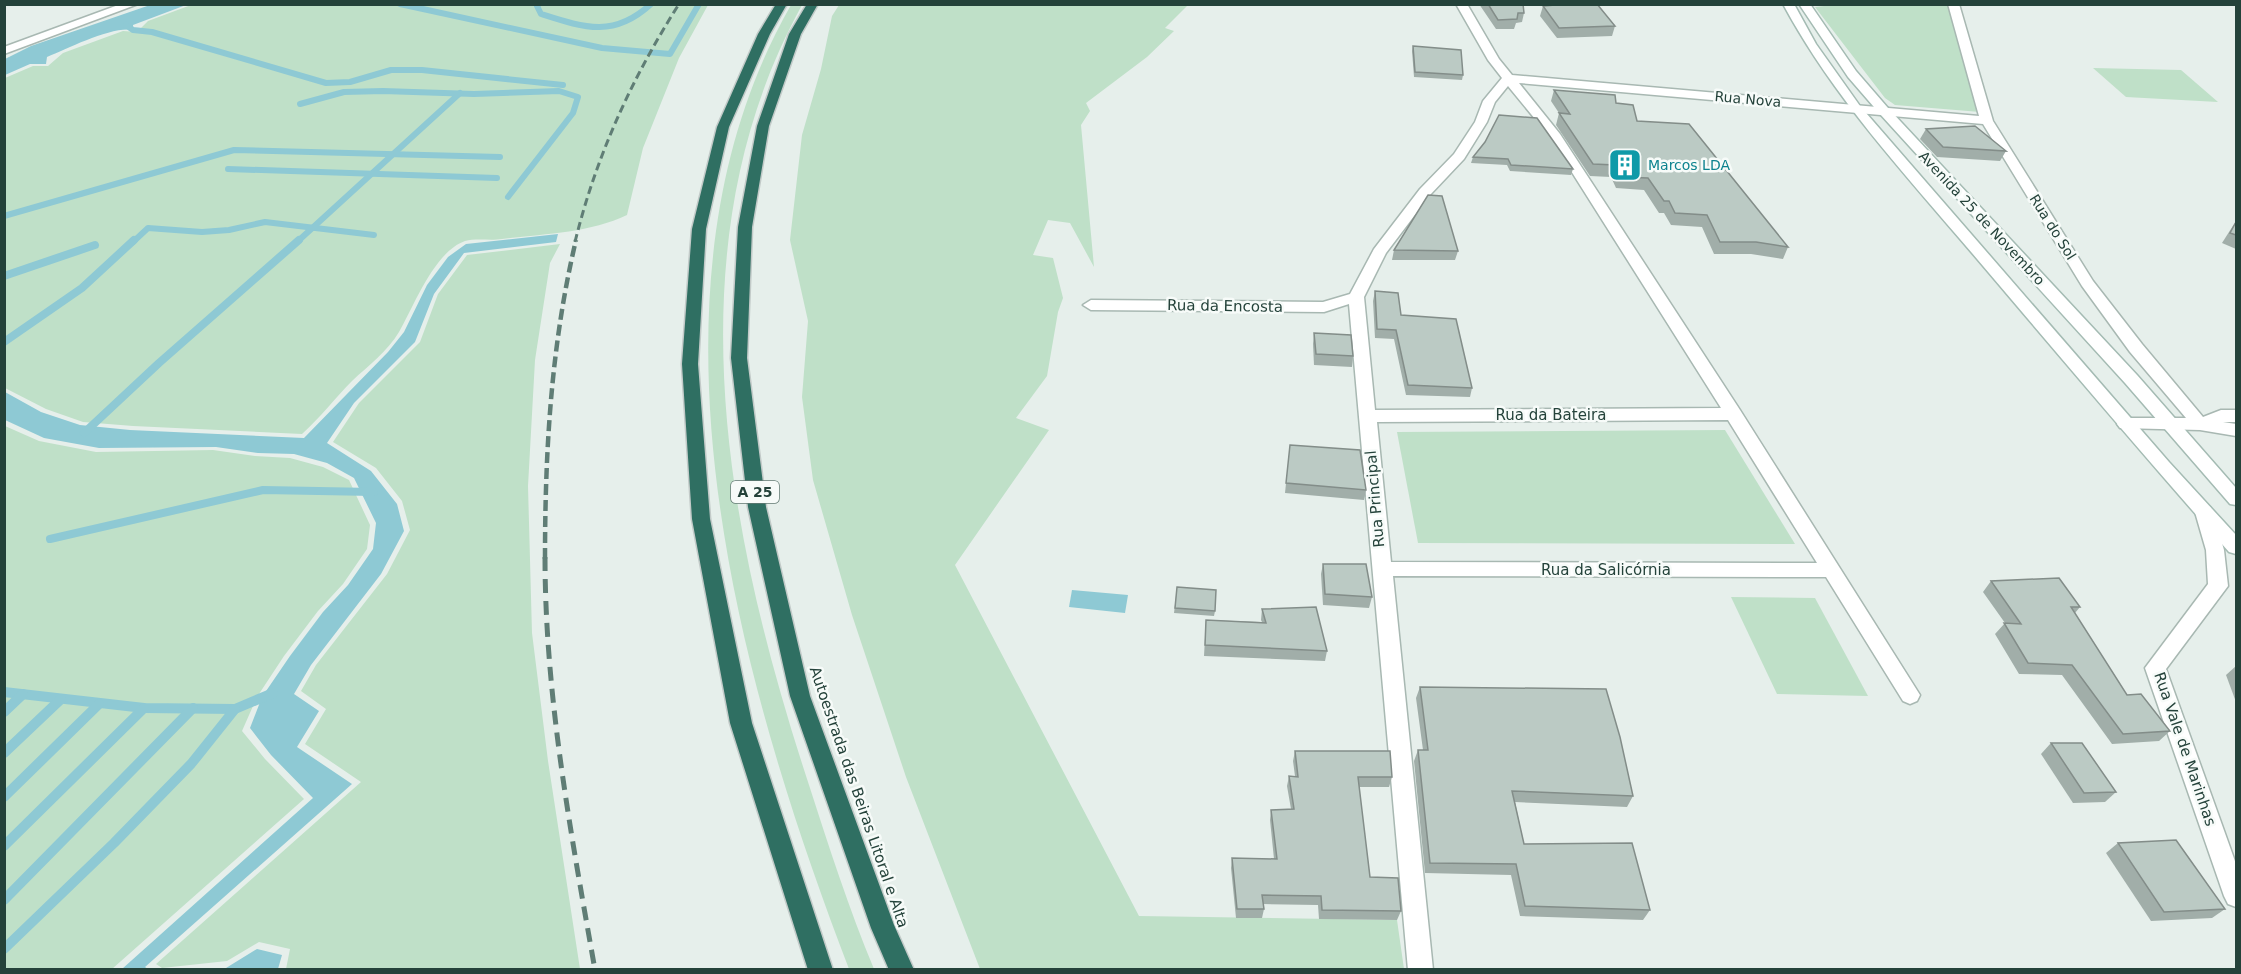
<svg xmlns="http://www.w3.org/2000/svg" width="2241" height="974" font-family="'DejaVu Sans',sans-serif">
	<style>
		.green { fill: #bfe0c8 }
		.water { fill: #8ec9d4 }
		.lines { fill: none; stroke-linecap: round; stroke-linejoin: round }
		.stream-far2 { stroke: #8ec9d4; stroke-width: 6 }
		.stream-far1 { stroke: #8ec9d4; stroke-width: 8 }
		.stream { stroke: #8ec9d4; stroke-width: 10 }
		.street-casing { stroke: #a8b8b2; stroke-width: 3 }
		.secondary-casing { stroke: #a4bbb3; stroke-width: 3 }
		.highway-casing { stroke: #c2cac8; stroke-width: 3 }
		.street { fill: #fff; fill-rule: evenodd }
		.secondary { fill: #fff; fill-rule: evenodd }
		.highway { fill: #2f6f62; fill-rule: evenodd }
		.rail-far2 { stroke: #5f7d75; stroke-width: 3; stroke-dasharray: 8 4.5; stroke-linecap: butt }
		.rail-far1 { stroke: #5f7d75; stroke-width: 4.5; stroke-dasharray: 11 5; stroke-linecap: butt }
		.rail { stroke: #5f7d75; stroke-width: 5; stroke-dasharray: 14 8; stroke-linecap: butt }
		.wall { fill: #a1aea9 }
		.building { fill: #bbcac4; stroke: #838d89; stroke-width: 1.5 }
		.labels { text-anchor: middle; stroke-width: 5; stroke-linejoin: round; paint-order: stroke }
		.far-street-label { font-size: 14px; fill: #24423a; stroke: #f7fbf9 }
		.far-culture-label { font-size: 14px; fill: #0d838f; stroke: #f7fbf9; text-anchor: start }
		.shield { fill: #f7fbf9; stroke: #637a73; stroke-width: 1.5 }
		.shield-label { font-size: 14px; font-weight: bold; fill: #24423a }
		.street-label { font-size: 15px; fill: #24423a; stroke: #f7fbf9 }
	</style>
	<rect width="100%" height="100%" fill="#e6efeb"/>
	<g class="green">
		<path d="M1824,4L1949,5L1980,112L1895,105L1885,98L1815,7L1824,6Z"/>
		<path d="M191,5V4L708,5L679,58L643,148L627,215C590,233 542,234 502,239C491,241 476,238 465,241C434,252 414,306 399,332C387,352 369,365 352,381C335,398 320,418 302,434L133,426L83,422L46,409L5,388V78L33,66H48L63,53L123,31L137,32L148,21Z"/>
		<path d="M791,5H802C669,246 727,536 809,785C829,847 849,909 874,969H849C739,682 627,291 791,5Z"/>
		<path d="M839,5H1188L1165,28L1174,31L1147,57L1086,103L1090,111L1081,125L1094,267L1070,223L1048,220L1033,255L1053,258L1063,298L1058,312L1047,376L1016,418L1049,430L955,565L1139,916L1397,920L1404,969H980L906,777L852,615L813,480L802,397L808,321L790,240L802,135L821,69L832,16Z"/>
		<path d="M2093,68L2181,70L2218,102L2126,97Z"/>
		<path d="M560,244L550,263L535,360L528,486L532,633L548,761L580,969H286L290,949L259,942L227,961L162,968L156,964L361,782L305,744L326,709L301,691L316,665L387,574L410,530L402,501L376,468L333,442L359,403L420,342L438,294L467,255Z"/>
		<path d="M5,426L39,441L96,452L213,450L255,456L290,458L323,467L349,480L370,525L367,549L343,584L318,611L284,656L257,697L242,731L265,759L304,799L112,969H5Z"/>
		<path d="M1725,430L1795,544L1418,543L1397,432Z"/>
		<path d="M1731,597L1815,598L1868,696L1777,694Z"/>
	</g>
	<g class="water">
		<path d="M153,4L186,5L133,25V30C112,26 69,48 47,57L46,64H30L5,75V59L31,46Z"/>
		<path d="M558,234L556,242L464,253L434,294L415,342L354,403L327,443L371,471L397,504L404,531L381,574L311,665L294,694L319,711L297,747L352,784L145,967L148,969H122L313,798L271,755L250,728L262,697L290,656L323,612L348,585L373,549L376,523L354,478L327,463L294,454L258,453L216,447L99,448L44,438L5,420V392L41,412L80,425L130,430L304,438L388,352L404,332L427,285L448,257L466,244Z"/>
		<path d="M1072,590L1128,595L1125,613L1069,607Z"/>
		<path d="M257,949L282,955L278,969H211L226,968Z"/>
	</g>
	<g class="lines">
		<g class="stream-far2">
			<path d="M400,4L602,48L670,54L699,4"/>
			<path d="M539,4L537,6L541,14C585,28 614,38 651,4"/>
			<path d="M126,25L133,30L152,32L326,83L350,82L391,70H422L563,85"/>
			<path d="M300,104L344,92L383,91L474,94L559,91L578,97L573,113L508,197"/>
			<path d="M228,169L497,178"/>
			<path d="M4,216L234,150L500,157"/>
			<path d="M133,242L148,228L202,232L229,230L265,222L374,235"/>
			<path d="M297,242L460,93"/>
		</g>
		<g class="stream-far1">
			<path d="M4,276L95,245"/>
			<path d="M4,342L82,288L134,240"/>
			<path d="M84,433L159,363L299,240"/>
			<path d="M50,539L263,490L374,492"/>
		</g>
		<g class="stream">
			<path d="M4,692L144,708L235,709L273,693"/>
			<path d="M4,712L23,694"/>
			<path d="M4,753L61,699"/>
			<path d="M4,797L99,704"/>
			<path d="M4,846L144,708"/>
			<path d="M4,900L193,708"/>
			<path d="M4,949L114,843L191,764L235,709"/>
		</g>
		<defs>
			<g id="street">
				<path d="M121,4H138L4,54V47Z"/>
				<path d="M1456,4H1467L1499,59L1512,75L1979,116L1948,4H1959L1993,121L2093,281L2142,344L2203,417L2221,410H2236V422H2223L2236,424V436L2200,430L2120,428L2117,424L2120,420L2126,418H2186L2130,352L2082,286L1983,124L1519,83L1560,134L1740,410L1920,695L1917,701L1910,704L1903,701L1826,577L1393,576L1433,970H1408L1349,304L1324,312L1091,310L1083,305L1091,300L1323,302L1350,294L1374,249L1420,189L1454,154L1475,122L1483,101L1502,78L1488,60ZM1508,86L1549,136L1721,408L1375,410L1364,297L1386,253L1430,195L1464,159L1487,122L1495,102ZM1728,420L1817,563L1391,562L1377,422Z"/>
				<path d="M2204,505L2210,507L2213,512L2224,550L2228,586L2166,669L2236,864V907L2228,904L2224,896L2145,668L2208,584L2206,550L2195,512L2198,507Z"/>
			</g>
			<g id="secondary">
				<path d="M1783,4H1794L1816,44L1860,106L2169,462L2236,535V554L2229,552C2142,454 2057,353 1972,253C1904,173 1833,97 1783,4Z"/>
				<path d="M1799,4H1810L1856,71L1888,108L2137,375L2236,488V505L2230,504L2125,383L1880,114L1848,77Z"/>
			</g>
			<g id="highway">
				<path d="M776,4H787L770,34L729,127L706,229L698,364L710,519L752,723L833,970H808L730,723L692,519L682,364L692,229L717,127L758,34Z"/>
				<path d="M807,4H818L801,34L769,126L752,227L747,358L766,507L810,696L894,925L914,970H889L871,928L790,696L748,507L731,358L738,227L757,126L789,34Z"/>
			</g>
		</defs>
		<use href="#street" class="street-casing"/>
		<use href="#secondary" class="secondary-casing"/>
		<use href="#highway" class="highway-casing"/>
		<use href="#street" class="street"/>
		<use href="#secondary" class="secondary"/>
		<use href="#highway" class="highway"/>
		<path class="rail-far2" d="M575,242C596,156 632,78 679,4"/>
		<path class="rail-far1" d="M545,559C545,451 551,345 576,240"/>
		<path class="rail" d="M545,557C545,696 571,834 595,970"/>
	</g>
	<g class="wall">
		<path d="M1479,4H1523L1524,13L1522,22L1516,23L1514,29H1496Z"/>
		<path d="M1543,6L1615,26L1612,36L1557,38L1540,16Z"/>
		<path d="M1413,46L1463,75L1462,80L1414,77L1412,51Z"/>
		<path d="M1554,90L1616,103L1788,247L1783,259L1751,254H1714L1702,227L1671,225L1664,213H1659L1644,190L1616,188L1611,177L1590,176L1556,125L1559,113L1551,101Z"/>
		<path d="M1926,129L2006,151L2000,161L1937,157L1920,139Z"/>
		<path d="M1485,142L1573,169L1571,175L1510,171L1507,165L1471,163L1473,157Z"/>
		<path d="M2236,221V249L2222,243Z"/>
		<path d="M1394,250L1458,251L1455,260H1392Z"/>
		<path d="M1375,291L1401,315L1472,388L1470,397L1406,395L1394,339L1375,338L1373,301Z"/>
		<path d="M1314,333L1353,356L1352,367L1314,365L1313,344Z"/>
		<path d="M1290,445L1366,490L1364,500L1285,493Z"/>
		<path d="M1323,564L1372,597L1369,608L1323,605L1321,574Z"/>
		<path d="M1991,581L2080,607L2075,613L2127,695L2170,731L2159,741L2112,744L2062,675L2019,674L1995,634L2005,623L1983,592Z"/>
		<path d="M1177,587L1215,611L1214,616L1174,613Z"/>
		<path d="M1262,609L1327,651L1325,661L1204,656L1206,620L1262,622L1261,620Z"/>
		<path d="M2236,666V702L2226,675Z"/>
		<path d="M1420,687L1633,796L1627,807L1515,802L1524,844L1650,910L1643,920L1520,916L1511,875L1425,873L1414,761L1418,750H1423L1416,698Z"/>
		<path d="M2051,743L2116,792L2105,802L2073,803L2041,754Z"/>
		<path d="M1295,751L1392,777L1389,787H1359L1370,877L1401,911L1397,920L1319,919L1318,905L1263,904L1264,909L1262,918H1236L1231,868L1232,858L1274,859L1270,820L1271,810L1291,809L1287,786L1289,776H1295L1293,761Z"/>
		<path d="M2118,843L2225,909L2212,918L2151,921L2106,853Z"/>
	</g>
	<g class="building">
		<path d="M1488,4H1523L1524,13H1518L1517,19L1498,20Z"/>
		<path d="M1568,4H1597L1615,26L1559,28L1543,6Z"/>
		<path d="M1413,46L1461,50L1463,75L1415,72Z"/>
		<path d="M1554,90L1615,95L1616,103L1633,105L1637,121L1689,124L1788,247L1756,242H1720L1707,215L1675,213L1669,201H1664L1648,178L1620,177L1615,165L1593,164L1559,113L1570,114Z"/>
		<path d="M1499,115L1537,118L1573,169L1511,165L1508,159L1473,157L1485,142Z"/>
		<path d="M1975,126L2006,151L1943,147L1926,129Z"/>
		<path d="M1428,195L1442,196L1458,251L1394,250Z"/>
		<path d="M2236,222V235L2230,233Z"/>
		<path d="M1375,291L1398,293L1401,315L1456,319L1472,388L1408,385L1396,330L1377,329Z"/>
		<path d="M1314,333L1351,335L1353,356L1316,354Z"/>
		<path d="M1290,445L1360,450L1366,490L1286,483Z"/>
		<path d="M1323,564H1366L1372,597L1325,594Z"/>
		<path d="M2059,578L2080,607H2071L2127,695L2141,694L2170,731L2123,734L2072,665L2028,663L2004,623L2021,624L1991,581Z"/>
		<path d="M1177,587L1216,590L1215,611L1175,608Z"/>
		<path d="M1316,607L1327,651L1205,645L1206,620L1266,623L1262,609Z"/>
		<path d="M1420,687L1606,689L1620,737L1633,796L1512,791L1524,844L1632,843L1650,910L1525,906L1516,864L1430,863L1418,750H1428Z"/>
		<path d="M2051,743H2082L2116,792L2084,793Z"/>
		<path d="M1295,751H1390L1392,777H1358L1370,877L1398,878L1401,911L1322,910L1321,896L1262,895L1264,909H1237L1232,858L1277,859L1271,810L1294,809L1289,776L1298,777Z"/>
		<path d="M2176,840L2225,909L2164,912L2118,843Z"/>
	</g>
	<defs>
		<symbol id="building-square" viewBox="-11 -11 22 22"><rect x="-9" y="-9" width="18" height="18" rx="4" fill="#0f9aa8" stroke="#f7fbf9"/><path d="M-4-6H4V6H1V3H-1V6H-4ZM-2.5-4.3h1.7v1.8h-1.7ZM.8-4.3h1.7v1.8H.8ZM-2.5-1h1.7V.8h-1.7ZM.8-1h1.7V.8H.8Z" fill="#fff"/></symbol>
	</defs>
	<g fill-rule="evenodd">
		<use href="#building-square" x="1606" y="146" width="38" height="38"/>
	</g>
	<g class="labels">
		<g class="far-street-label">
			<text transform="translate(1748 99) rotate(5)" y="5">Rua Nova</text>
			<text transform="translate(1982 218) rotate(47)" y="5">Avenida 25 de Novembro</text>
			<text transform="translate(2053 227) rotate(58)" y="5">Rua do Sol</text>
		</g>
		<g class="far-culture-label">
			<text x="1648" y="170">Marcos LDA</text>
		</g>
		<rect class="shield" x="731" y="481" width="48" height="22" rx="4.5"/>
		<g class="shield-label">
			<text x="755" y="497">A 25</text>
		</g>
		<g class="street-label">
			<text transform="translate(1225 306) rotate(1)" y="5">Rua da Encosta</text>
			<text x="1551" y="420">Rua da Bateira</text>
			<text transform="translate(1375 499) rotate(-95)" y="5">Rua Principal</text>
			<text x="1606" y="575">Rua da Salicórnia</text>
			<text transform="translate(2185 749) rotate(71)" y="5">Rua Vale de Marinhas</text>
			<text transform="translate(859 797) rotate(71)" y="5">Autoestrada das Beiras Litoral e Alta</text>
		</g>
	</g>
	<rect width="2241" height="974" fill="none" stroke="#24423a" stroke-width="12"/>
</svg>
